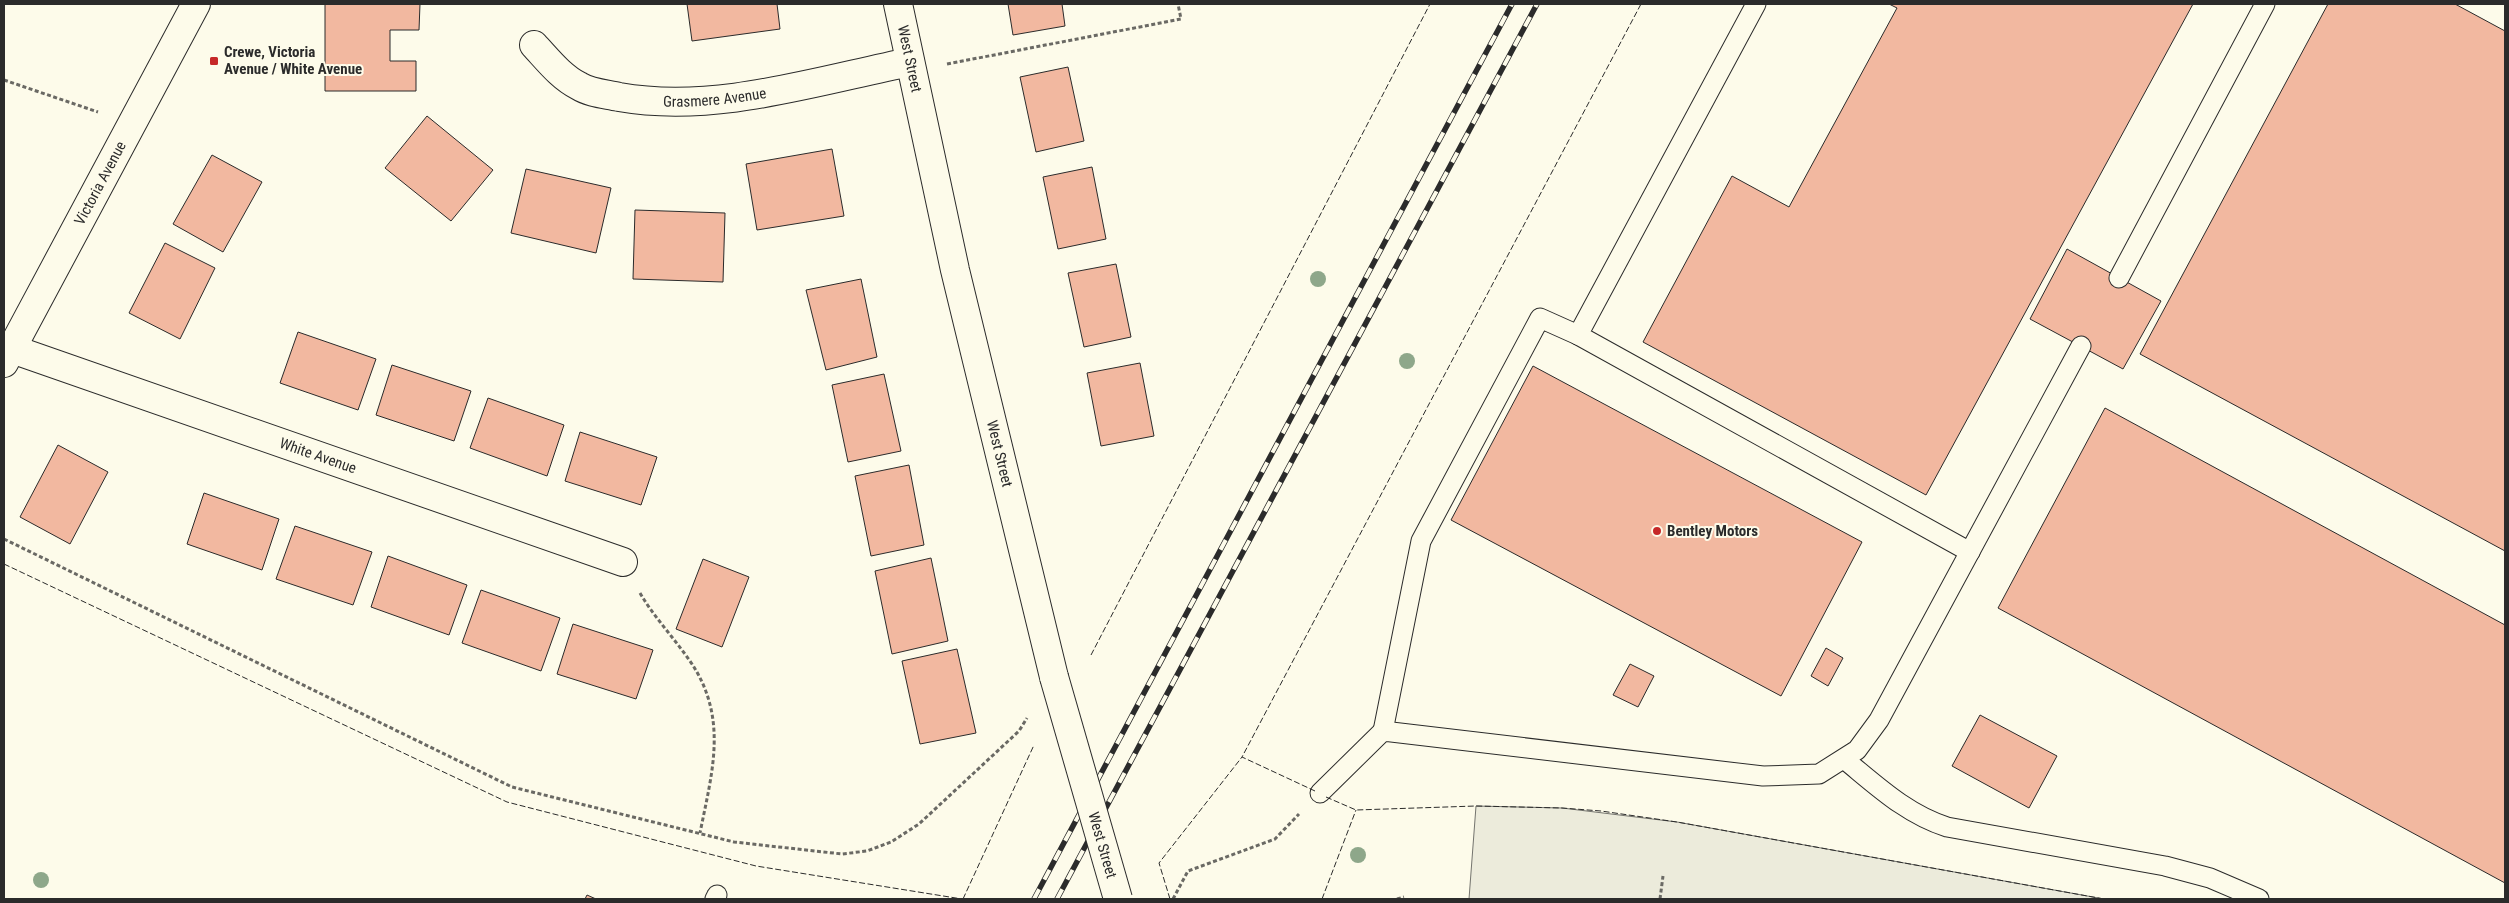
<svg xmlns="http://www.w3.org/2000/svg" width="2509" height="903" font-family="'Roboto Condensed',sans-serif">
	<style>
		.green { fill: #ecebdb; stroke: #74746e }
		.building { fill: #f2b8a0; stroke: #2b2b2b }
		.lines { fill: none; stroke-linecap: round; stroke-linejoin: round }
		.lane-casing { stroke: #2b2b2b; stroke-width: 21 }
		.street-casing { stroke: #2b2b2b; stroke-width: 30 }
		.secondary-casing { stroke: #2b2b2b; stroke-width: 30 }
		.primary-casing { stroke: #2b2b2b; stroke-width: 30 }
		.path { stroke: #6a6964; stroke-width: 3; stroke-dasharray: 4 2.5; stroke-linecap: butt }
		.lane { stroke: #fdfbea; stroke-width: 19 }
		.street { stroke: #fdfbea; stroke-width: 28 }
		.secondary { stroke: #fdfbea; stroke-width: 28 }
		.primary { stroke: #fdfbea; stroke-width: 28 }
		.rail-casing { stroke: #2b2b2b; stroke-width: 5.5 }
		.rail { stroke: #fdfbea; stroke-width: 4; stroke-dasharray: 11; stroke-linecap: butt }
		.primary-bridge-casing { stroke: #2b2b2b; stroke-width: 30; stroke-linecap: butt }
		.primary-bridge { stroke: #fdfbea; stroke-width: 28 }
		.fence { stroke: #2b2b2b; stroke-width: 1; stroke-dasharray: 6 2.5; stroke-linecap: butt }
		.tree { fill: #8ea78a }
		.poi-dot { fill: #c62828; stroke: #fdfbea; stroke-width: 2 }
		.labels { text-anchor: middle; stroke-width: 4; stroke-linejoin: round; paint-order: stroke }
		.poi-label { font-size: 15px; font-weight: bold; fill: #2b2b2b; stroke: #fdfbea; text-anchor: start }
		.street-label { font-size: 15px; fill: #2b2b2b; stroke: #fdfbea }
	</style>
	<rect width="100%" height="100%" fill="#fdfbea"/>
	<path class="green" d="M1476,806L1562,808L1677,822L2104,899H1469Z"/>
	<g class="building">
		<path d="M325,4H420L419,30H390V61H416V91H325Z"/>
		<path d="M687,4H777L780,29L692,41Z"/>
		<path d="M1008,4H1062L1065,26L1013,35Z"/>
		<path d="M1889,4H2193L1926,495L1643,342L1732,176L1789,207L1897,8Z"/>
		<path d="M2328,4H2455L2505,31V551L2140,354Z"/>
		<path d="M1068,67L1084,141L1036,152L1020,77Z"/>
		<path d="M427,116L493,170L451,221L385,168Z"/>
		<path d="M832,149L844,216L757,230L746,164Z"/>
		<path d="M212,155L262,182L223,252L173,224Z"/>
		<path d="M1092,167L1106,239L1058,249L1043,177Z"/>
		<path d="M526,169L611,188L596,253L511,233Z"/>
		<path d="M635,210L725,213L723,282L633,279Z"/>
		<path d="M165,243L215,268L180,339L129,313Z"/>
		<path d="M2067,249L2161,301L2123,369L2030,319Z"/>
		<path d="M1116,264L1131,337L1084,347L1068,273Z"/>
		<path d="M861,279L877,357L826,370L806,290Z"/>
		<path d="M298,332L376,359L358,410L280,383Z"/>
		<path d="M1140,363L1154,436L1101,446L1087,373Z"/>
		<path d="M392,365L471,391L454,441L376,415Z"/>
		<path d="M1533,366L1862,542L1781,696L1451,520Z"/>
		<path d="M884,374L901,451L848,462L832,385Z"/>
		<path d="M488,398L564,425L547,476L470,448Z"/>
		<path d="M2105,408L2505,625V883L1998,608Z"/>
		<path d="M580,432L657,457L641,505L565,481Z"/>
		<path d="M58,445L108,472L70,544L20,517Z"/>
		<path d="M909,465L924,545L871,556L855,476Z"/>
		<path d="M204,493L279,519L262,570L187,544Z"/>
		<path d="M295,526L372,552L353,605L276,579Z"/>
		<path d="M388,556L467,585L449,635L371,607Z"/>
		<path d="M931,558L948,641L892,654L875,571Z"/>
		<path d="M703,559L749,577L722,647L676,629Z"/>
		<path d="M481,590L560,618L541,671L462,643Z"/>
		<path d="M573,624L653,650L636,699L557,674Z"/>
		<path d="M1826,648L1843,658L1828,686L1811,676Z"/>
		<path d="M957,649L976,733L920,744L902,661Z"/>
		<path d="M1630,664L1654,676L1638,707L1613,695Z"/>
		<path d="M1980,715L2057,756L2029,808L1952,766Z"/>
		<path d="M587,895L596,899H585Z"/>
	</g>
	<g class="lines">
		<defs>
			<g id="lane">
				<path d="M1756,4L1578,335L1970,552"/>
				<path d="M2119,278L2265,4"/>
				<path d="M1383,731L1421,541L1540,318L1578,335"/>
				<path d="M1844,759C1876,785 1906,814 1947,827L2165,866L2210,878L2259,899"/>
				<path d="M1320,793L1383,731L1763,776L1819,774L1857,750L1879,720L2081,346"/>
				<path d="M715,899L717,895"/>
			</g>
			<g id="street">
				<path id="s1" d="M534,45C548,60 561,77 579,86C590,93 606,94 619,97C715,114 816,81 910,62"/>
				<path id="s2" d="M12,349L623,562"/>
			</g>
			<g id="secondary">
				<path id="s3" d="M4,363L196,4"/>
			</g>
			<g id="primary">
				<path id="s4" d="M898,4L955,270L1054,677"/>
			</g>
		</defs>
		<use href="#lane" class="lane-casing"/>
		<use href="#street" class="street-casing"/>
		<use href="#secondary" class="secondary-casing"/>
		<use href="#primary" class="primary-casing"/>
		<g class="path">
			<path d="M947,64L1181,19L1178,4"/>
			<path d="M4,80L98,112"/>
			<path d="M4,539L512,787L734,842L842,854L867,851L891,842L919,824L1019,731L1027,718"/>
			<path d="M640,593C654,617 674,638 690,661C729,718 712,772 700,833"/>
			<path d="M1173,899L1188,871L1275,839L1299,814"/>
			<path d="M1397,899L1404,897"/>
			<path d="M1660,899L1663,876"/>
		</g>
		<use href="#lane" class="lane"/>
		<use href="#street" class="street"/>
		<use href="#secondary" class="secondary"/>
		<use href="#primary" class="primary"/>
		<defs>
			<g id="rail">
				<path d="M1034,899L1512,4"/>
				<path d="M1057,899L1537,4"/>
			</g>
		</defs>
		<use href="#rail" class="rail-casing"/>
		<use href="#rail" class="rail"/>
		<defs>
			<g id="primary-bridge">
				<path id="s5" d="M1054,677L1118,899"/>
			</g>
		</defs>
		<use href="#primary-bridge" class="primary-bridge-casing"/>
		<use href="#primary-bridge" class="primary-bridge"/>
		<g class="fence">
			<path d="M4,564L507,802L756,866L962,899"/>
			<path d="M1091,655L1430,4"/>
			<path d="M1315,791L1242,757L1641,4"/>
			<path d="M1326,797L1356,810L1476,806L1562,808L1601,811L1677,822L2104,899"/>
			<path d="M963,899L1034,745"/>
			<path d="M1170,899L1159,863L1242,757"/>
			<path d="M1322,899L1356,810"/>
		</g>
	</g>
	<g class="tree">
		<circle cx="1318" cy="279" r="8"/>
		<circle cx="1407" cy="361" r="8"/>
		<circle cx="1358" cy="855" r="8"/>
		<circle cx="41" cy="880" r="8"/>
	</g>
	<g class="poi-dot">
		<rect x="209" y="56" width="10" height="10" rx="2.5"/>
		<circle cx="1657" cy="531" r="5"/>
	</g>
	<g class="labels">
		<g class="poi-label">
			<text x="224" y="57">Crewe, Victoria<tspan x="224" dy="17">Avenue / White Avenue</tspan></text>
			<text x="1667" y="536">Bentley Motors</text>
		</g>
		<g class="street-label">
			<text dy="5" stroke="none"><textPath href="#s4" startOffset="56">West Street</textPath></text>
			<text dy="5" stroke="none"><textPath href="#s1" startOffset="199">Grasmere Avenue</textPath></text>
			<text dy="5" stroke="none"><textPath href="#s3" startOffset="204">Victoria Avenue</textPath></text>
			<text dy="5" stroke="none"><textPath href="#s4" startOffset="461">West Street</textPath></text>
			<text dy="5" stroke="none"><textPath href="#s2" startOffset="324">White Avenue</textPath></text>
			<text dy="5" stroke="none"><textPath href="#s5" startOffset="175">West Street</textPath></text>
		</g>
	</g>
	<rect width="2509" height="903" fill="none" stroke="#2b2b2b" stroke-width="10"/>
</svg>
